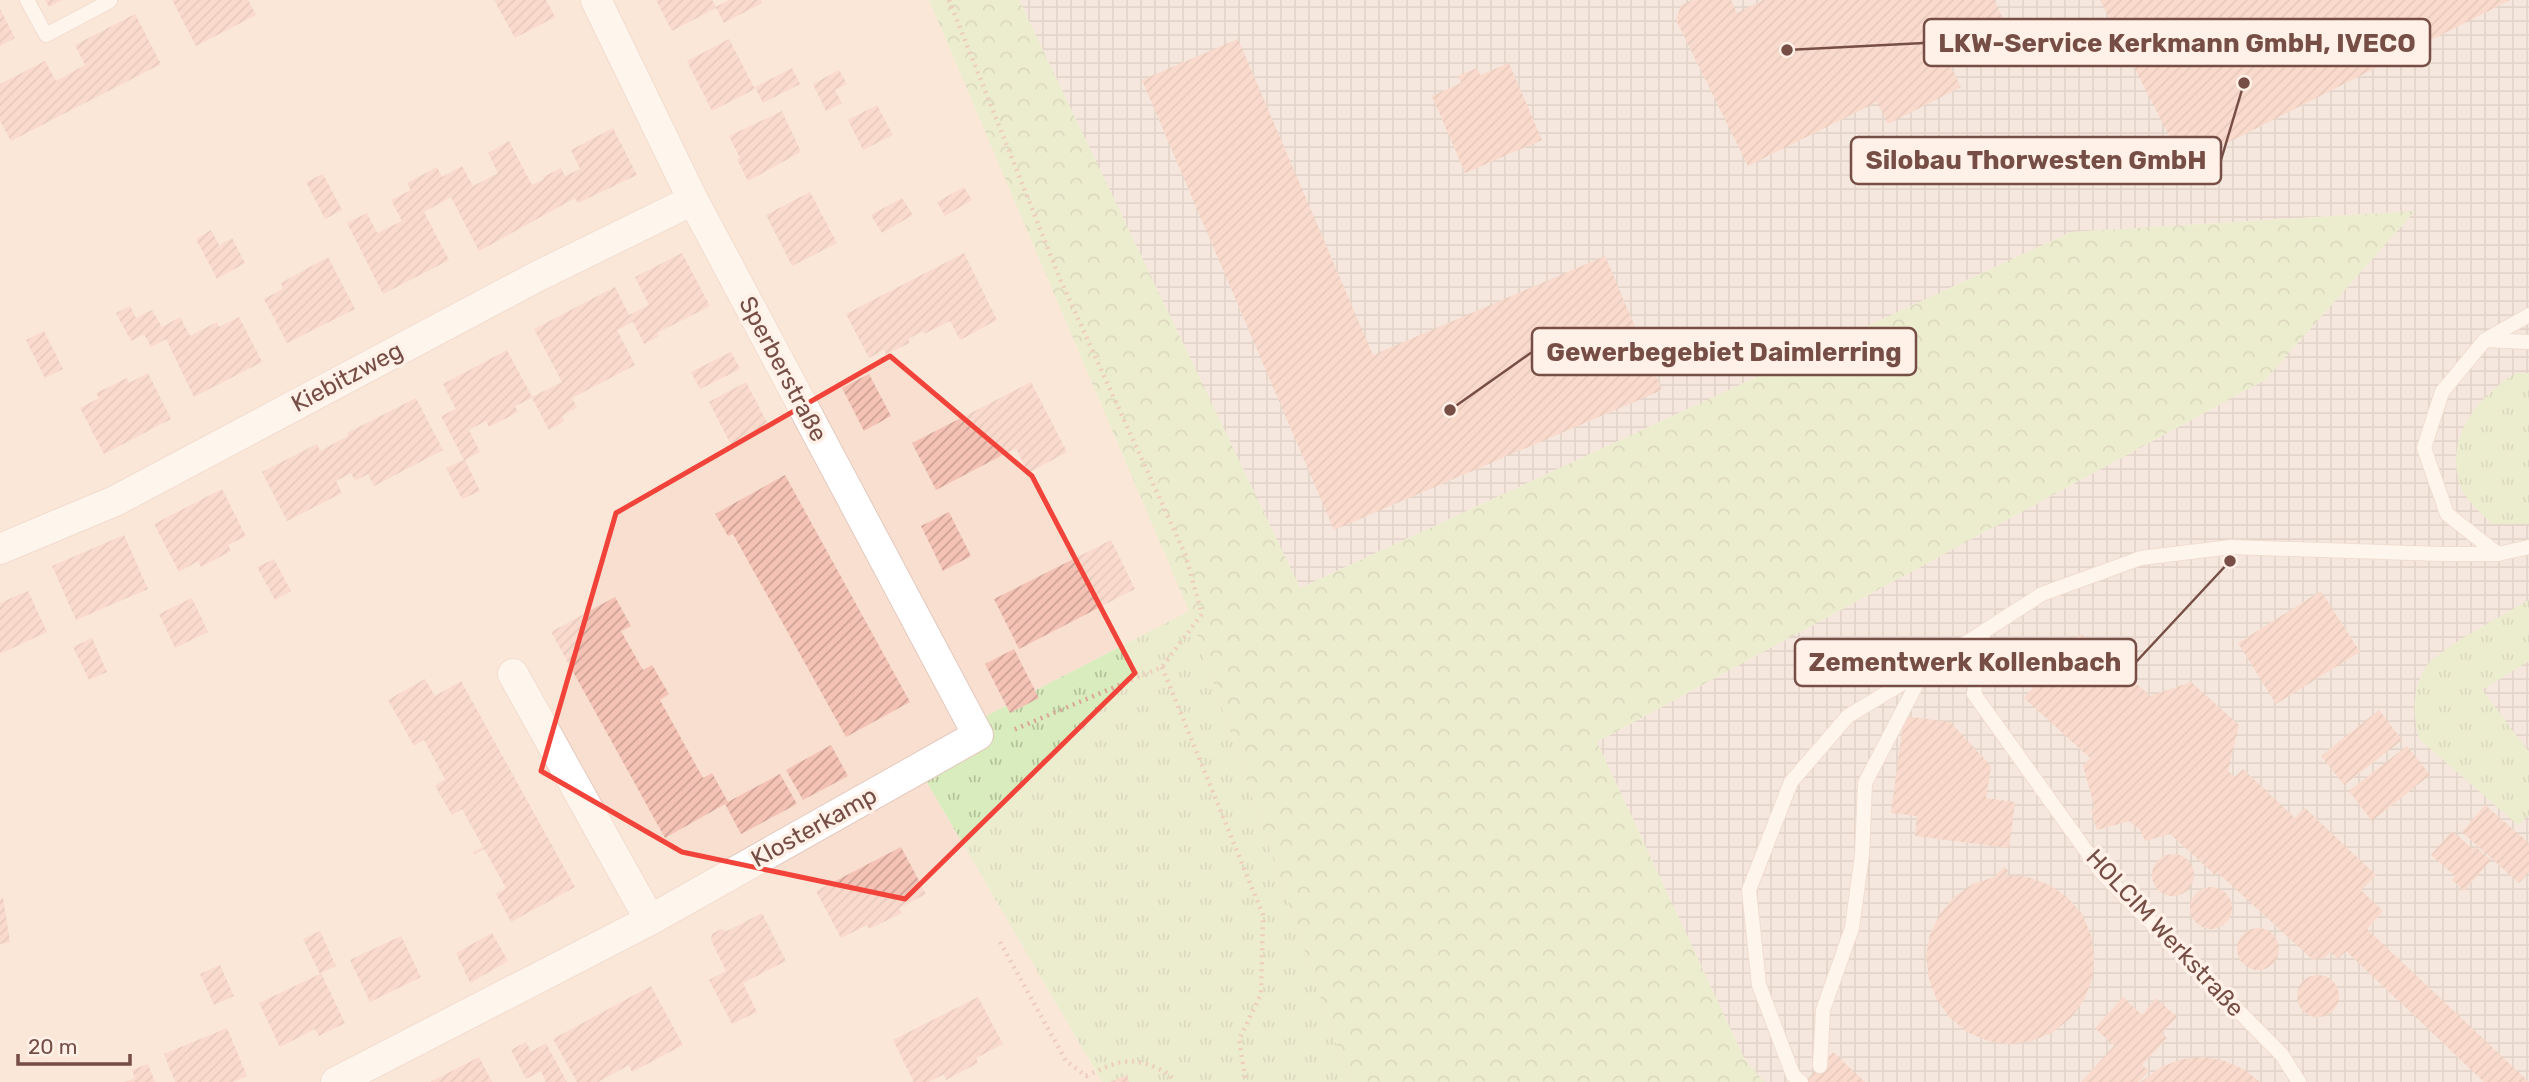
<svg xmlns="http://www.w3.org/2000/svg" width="2529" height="1082" font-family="Rubik,sans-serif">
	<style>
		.residential { fill: #f8dfd0 }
		.industrial { fill: url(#industrial-grid) }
		.grass { fill: url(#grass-tufts) }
		.forest { fill: url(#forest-crowns) }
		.building { fill: url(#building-hatch) }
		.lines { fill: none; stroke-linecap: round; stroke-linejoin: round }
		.lane-casing { stroke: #e4c9be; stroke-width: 16 }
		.street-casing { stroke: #e4c9be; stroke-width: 32 }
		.path { stroke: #daa698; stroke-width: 4.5; stroke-dasharray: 2 5; stroke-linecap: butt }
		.lane { stroke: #fff; stroke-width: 14 }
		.street { stroke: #fff; stroke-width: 30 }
		.marked { fill: none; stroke: #f2433a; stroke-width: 5; stroke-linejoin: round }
		.labels { text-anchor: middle; stroke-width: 7; stroke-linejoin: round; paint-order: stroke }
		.street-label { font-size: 24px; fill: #764e45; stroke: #fff1e7 }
		.leader { fill: none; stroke: #764e45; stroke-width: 2.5 }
		.callout-dot { fill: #764e45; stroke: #fff1e7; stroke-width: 2.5 }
		.callout { fill: #fff1e7; stroke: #764e45; stroke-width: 2.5 }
		.callout-label { font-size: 26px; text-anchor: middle; font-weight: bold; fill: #764e45 }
	</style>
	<defs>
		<pattern id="industrial-grid" width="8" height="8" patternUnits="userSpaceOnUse" patternTransform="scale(1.75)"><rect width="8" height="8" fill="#ece0db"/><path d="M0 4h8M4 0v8" fill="none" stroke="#c4b8b3"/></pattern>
		<pattern id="grass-tufts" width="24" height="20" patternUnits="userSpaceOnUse" patternTransform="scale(1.75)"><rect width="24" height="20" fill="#d8ecbd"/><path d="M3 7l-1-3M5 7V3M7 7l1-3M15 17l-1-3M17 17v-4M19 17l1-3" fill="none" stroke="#b4c19b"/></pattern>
		<pattern id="forest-crowns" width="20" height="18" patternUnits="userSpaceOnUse" patternTransform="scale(1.75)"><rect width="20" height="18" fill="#d8ecbd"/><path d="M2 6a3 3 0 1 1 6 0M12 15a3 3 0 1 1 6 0" fill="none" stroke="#b4c19b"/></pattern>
		<pattern id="building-hatch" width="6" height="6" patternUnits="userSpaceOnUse" patternTransform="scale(1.75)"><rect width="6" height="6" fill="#f5c3b5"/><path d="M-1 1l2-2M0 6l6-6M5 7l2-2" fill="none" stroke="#cba195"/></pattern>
	</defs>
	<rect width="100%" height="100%" fill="#feeddf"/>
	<path class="residential" d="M0,0H929L1189,611L911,755L1102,1082H0Z"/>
	<path class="industrial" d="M1019,0H2529V1082H1764L1744,1058L1597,742L2265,380L2414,211L2071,232L1300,588Z"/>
	<g class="grass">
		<path d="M2516,373H2529V524H2492C2480,512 2463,498 2459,481C2446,436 2479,395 2516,373Z"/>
		<path d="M2529,600V661L2482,690L2529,752V815L2518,825L2419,739C2413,716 2412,692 2424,670C2436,649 2506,614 2529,600Z"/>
		<path d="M1189,611L1349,1082H1102L911,755Z"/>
	</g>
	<path class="forest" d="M929,0H1019L1300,588L2071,232L2415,211L2265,380L1597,742L1744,1058L1764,1082H1349L1189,611Z"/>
	<g class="building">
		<path d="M45,0H62L49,7Z"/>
		<path d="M172,0H248L256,15L196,46Z"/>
		<path d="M494,0H546L555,17L515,38Z"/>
		<path d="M656,0H712L716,7L729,0H761L762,3L724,23L716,8L672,31Z"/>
		<path d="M1692,0H1731L1737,13L1763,0H1994L2011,35L1950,65L1961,87L1888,124L1877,102L1748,166L1676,20L1681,5Z"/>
		<path d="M2100,0H2510L2184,165Z"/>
		<path d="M0,9L15,38L0,46Z"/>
		<path d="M135,14L161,64L11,141L0,121V84L45,61L56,81L85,65L75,45Z"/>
		<path d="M729,39L755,89L712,111L687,61Z"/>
		<path d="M1238,39L1373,355L1605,256L1662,390L1334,530L1142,80Z"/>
		<path d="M1509,63L1542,140L1465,173L1432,96L1461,83L1458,76L1477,68L1480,75Z"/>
		<path d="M792,68L800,84L763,103L755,87Z"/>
		<path d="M839,70L847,84L835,90L842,103L826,111L813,84Z"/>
		<path d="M877,105L893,135L863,150L848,120Z"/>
		<path d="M782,111L801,152L748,181L737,159L740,158L729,136Z"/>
		<path d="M613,128L637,175L578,203L575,198L479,251L451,197L424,212L449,260L383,294L347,223L367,213L377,233L402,221L391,200L411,190L407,183L437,167L442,177L462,166L473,186L498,173L488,153L509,141L532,185L544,179L543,177L561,168L565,176L580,169L571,150Z"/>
		<path d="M323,174L342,210L325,219L306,182Z"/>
		<path d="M964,187L972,200L945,216L937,202Z"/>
		<path d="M810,192L837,243L792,266L766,215Z"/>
		<path d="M902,198L913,215L882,233L871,215Z"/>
		<path d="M211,230L223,252L220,245L232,238L245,263L217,279L196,239Z"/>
		<path d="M682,253L710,306L657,333L659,336L644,344L633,322L617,330L635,365L572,398L577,407L562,416L564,421L549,430L532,398L515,406L518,412L489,427L486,421L469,430L480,452L465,460L480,491L462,499L446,468L464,460L441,416L456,409L443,384L507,350L532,397L562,382L534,329L615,287L629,315L649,305L635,277Z"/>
		<path d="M964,253L997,320L960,340L950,321L924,334L923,331L908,339L910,343L886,354L884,350L869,358L846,314Z"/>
		<path d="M328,257L355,309L287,343L264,299L283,289L281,283Z"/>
		<path d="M130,306L136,318L152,310L162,327L180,317L190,336L217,322L219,327L239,317L262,362L194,397L166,339L151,347L144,334L131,341L116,313Z"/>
		<path d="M44,331L63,369L45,378L26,340Z"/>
		<path d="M731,352L740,369L700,389L691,372Z"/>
		<path d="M148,373L171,419L104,454L80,408L99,398L96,393L111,386L127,378L129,383Z"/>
		<path d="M869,374L891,416L864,431L842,388Z"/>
		<path d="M746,382L770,428L732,447L709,402Z"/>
		<path d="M1031,382L1067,452L1028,473L1016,448L936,490L912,443Z"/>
		<path d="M416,398L443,450L374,486L368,474L355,481L351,473L336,481L342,493L287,521L262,472L317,444L320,451L348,436L347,433Z"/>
		<path d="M785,475L910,702L846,737L733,534L728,536L715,514Z"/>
		<path d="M222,489L246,536L228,545L231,551L201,567L198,561L179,572L154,524Z"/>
		<path d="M949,512L971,556L943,571L921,526Z"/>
		<path d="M124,535L148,589L76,620L52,566Z"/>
		<path d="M1111,540L1135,589L1019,649L994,599Z"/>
		<path d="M274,559L291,591L275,600L257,567Z"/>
		<path d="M28,591L47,632L0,654V603Z"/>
		<path d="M2321,591L2360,652L2276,704L2238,643Z"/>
		<path d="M615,597L631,626L621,631L643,670L652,665L669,694L660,700L703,778L712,773L728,802L780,774L797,804L741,834L725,804L665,838L551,632Z"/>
		<path d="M192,598L208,632L175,648L159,614Z"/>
		<path d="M2081,634L2148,694L2147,697L2191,682L2239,725L2228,771L2235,777L2243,769L2295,818L2305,808L2376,875L2361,890L2383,911L2367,929L2529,1082H2484L2346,951L2338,959L2330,952L2324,958L2313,960L2217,872L2215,875L2170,834L2145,841L2141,831L2129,821L2097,830L2091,810L2095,809L2083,766L2090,758L2024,698Z"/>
		<path d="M92,638L107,672L89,680L73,647Z"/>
		<path d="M1014,649L1039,698L1010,713L985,664Z"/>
		<path d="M425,679L435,696L461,681L575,887L511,922L496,894L506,888L484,849L474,855L473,852L483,847L462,809L452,815L435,786L445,779L424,740L414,746L388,700Z"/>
		<path d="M2379,710L2402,740L2344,785L2321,756Z"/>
		<path d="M1904,716L1950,722L1991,766L1986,798L2015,802L2009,848L1915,836L1917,816L1891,813Z"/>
		<path d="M831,745L848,776L803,800L786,770Z"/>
		<path d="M2407,746L2430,775L2372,821L2349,791Z"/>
		<path d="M2485,805L2529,843V872L2519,883L2462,832Z"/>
		<path d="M2452,831L2473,849L2476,847L2491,860L2464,891L2452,880L2455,876L2431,855Z"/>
		<path d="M901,847L926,894L899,908L902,913L869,929L867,925L841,938L816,891Z"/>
		<circle cx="2173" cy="875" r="21"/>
		<path d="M2004,867L2009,871L2005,875L2028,877L2049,885L2067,897L2082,914L2091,935L2094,957L2092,979L2084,1000L2071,1018L2053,1032L2032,1041L2010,1044L1988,1041L1967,1032L1950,1018L1937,1000L1929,979L1926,956L1930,934L1940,914L1954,897L1973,884L1994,877Z"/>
		<circle cx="2211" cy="908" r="21"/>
		<path d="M3,897L10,942L0,944V899Z"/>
		<path d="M762,913L786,961L743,983L757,1012L732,1024L709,980L726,971L711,940L712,934L721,929L727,931Z"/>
		<circle cx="2258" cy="949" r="21"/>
		<path d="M320,931L336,966L321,973L345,1023L319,1036L315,1029L280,1047L259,1003L320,974L303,939Z"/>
		<path d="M492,933L508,961L470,983L456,953Z"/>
		<path d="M401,936L421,977L370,1002L350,960Z"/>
		<path d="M220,965L234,996L214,1005L200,974Z"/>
		<circle cx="2318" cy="996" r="21"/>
		<path d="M651,986L683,1045L632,1072L629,1065L598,1082H577L553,1039Z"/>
		<path d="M978,997L1003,1044L976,1058L978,1063L946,1080L944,1074L929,1082H914L893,1040Z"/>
		<path d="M2123,997L2142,1015L2156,998L2177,1017L2162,1033L2167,1038L2142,1065L2149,1071L2139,1082H2081L2114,1046L2095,1028Z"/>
		<path d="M227,1028L247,1076L233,1082H175L164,1054Z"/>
		<path d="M526,1042L531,1052L546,1043L567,1082H546L541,1071L526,1079L511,1050Z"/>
		<path d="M1833,1052L1865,1082H1805Z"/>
		<path d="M479,1057L492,1082H430L444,1075Z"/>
		<path d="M2204,1057L2225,1061L2245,1070L2260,1082H2141L2161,1067L2182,1059Z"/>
		<path d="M148,1064L155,1082H125L135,1078L132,1070Z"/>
		<path d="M1127,1075L1129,1082H1110Z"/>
	</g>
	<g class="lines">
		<defs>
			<g id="lane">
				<path d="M27,0L46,35L110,1"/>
				<path d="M2485,340L2529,342"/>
				<path d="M2498,554L2447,514L2424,448L2442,392L2485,340L2529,315"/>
				<path d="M1983,632L1974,694L2102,873L2282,1055L2299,1082"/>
				<path d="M1820,1066L1823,1010L1852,928L1862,855L1865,783L1924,670L2042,594L2141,558L2231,547L2442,554H2498L2529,547"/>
				<path d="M1801,1082L1793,1075L1759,985L1749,890L1791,782L1848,716L1923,671"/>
			</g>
			<g id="street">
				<path d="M0,549L115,501L536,277L693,200"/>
				<path d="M513,674L650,920"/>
				<path d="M336,1082L650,920L978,735L693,200L596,0"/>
			</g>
		</defs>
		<use href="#lane" class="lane-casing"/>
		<use href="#street" class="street-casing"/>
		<g class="path">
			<path d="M949,0L1060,279L1185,554L1202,614L1162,667L1011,731"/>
			<path d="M1162,667L1263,915L1261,994L1239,1040L1246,1082"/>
			<path d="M1000,942L1066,1061L1086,1076C1114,1063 1128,1055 1157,1068C1165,1072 1170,1074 1175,1082"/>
		</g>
		<use href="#lane" class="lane"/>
		<use href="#street" class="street"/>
	</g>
	<path d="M0 0H2529V1082H0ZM890,356L1032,476L1135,673L905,899L682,852L541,771L616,513Z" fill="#feeddf" fill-opacity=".55" fill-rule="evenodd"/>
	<path class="marked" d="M890,356L1032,476L1135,673L905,899L682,852L541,771L616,513Z"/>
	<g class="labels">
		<g class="street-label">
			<text transform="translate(783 369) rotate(62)" y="8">Sperberstraße</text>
			<text transform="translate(347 377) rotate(-28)" y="8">Kiebitzweg</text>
			<text transform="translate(814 827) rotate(-29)" y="8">Klosterkamp</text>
			<text transform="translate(2165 933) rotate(47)" y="8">HOLCIM Werkstraße</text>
		</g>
	</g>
	<path class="leader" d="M1787 50L1924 43M2244 83L2221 160M1450 410L1532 352M2230 561L2136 662"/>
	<g class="callout-dot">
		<circle cx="1787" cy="50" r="7"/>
		<circle cx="2244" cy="83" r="7"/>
		<circle cx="1450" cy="410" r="7"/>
		<circle cx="2230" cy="561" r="7"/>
	</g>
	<g class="callout">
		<rect x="1924" y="19" width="506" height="47" rx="7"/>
		<rect x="1851" y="137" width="370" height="47" rx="7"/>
		<rect x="1532" y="328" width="384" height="47" rx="7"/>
		<rect x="1795" y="639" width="341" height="47" rx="7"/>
	</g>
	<g class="callout-label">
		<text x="2177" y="52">LKW-Service Kerkmann GmbH, IVECO</text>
		<text x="2036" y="169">Silobau Thorwesten GmbH</text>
		<text x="1724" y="361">Gewerbegebiet Daimlerring</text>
		<text x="1965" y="671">Zementwerk Kollenbach</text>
	</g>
	<path d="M18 1054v10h112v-10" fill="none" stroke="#764e45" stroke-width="3.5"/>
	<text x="28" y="1054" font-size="21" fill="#764e45" stroke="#fff1e7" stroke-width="5" paint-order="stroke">20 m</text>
</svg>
